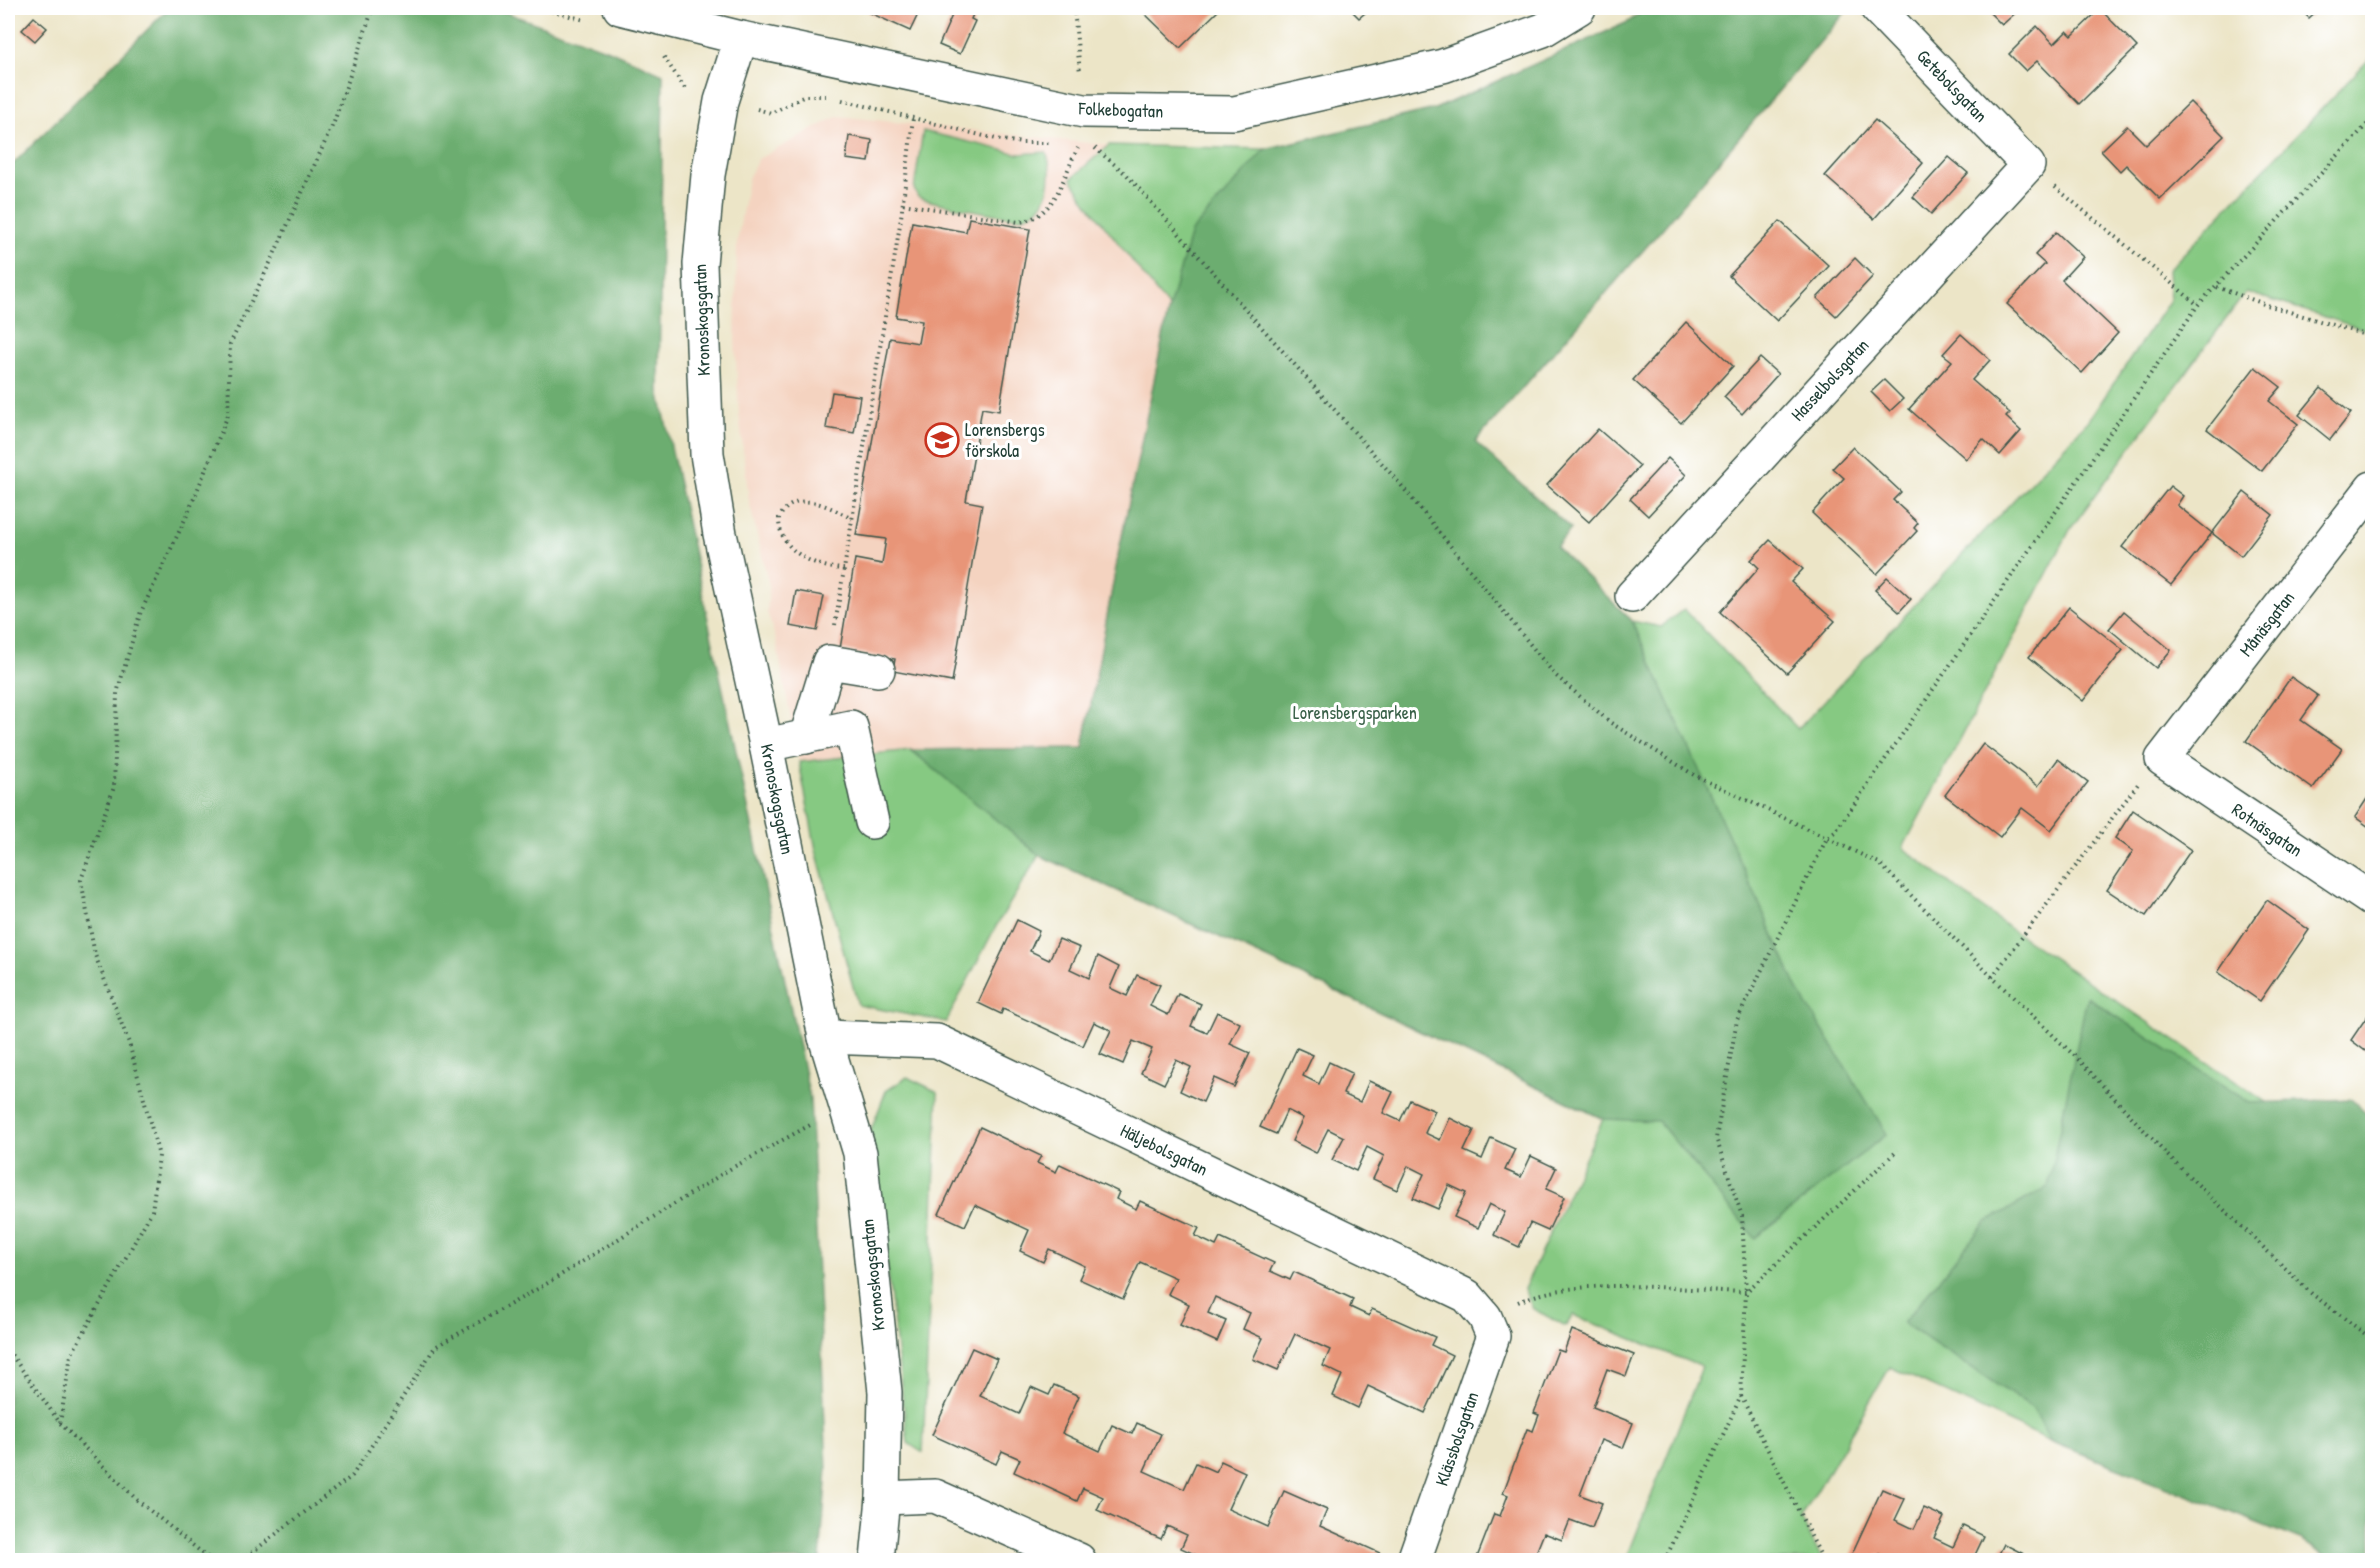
<svg xmlns="http://www.w3.org/2000/svg" width="2380" height="1568" font-family="'Patrick Hand',sans-serif">
	<style>
		.built { fill: #f4d3c0 }
		.green { fill: #86c982; stroke: #52835b; stroke-width: 1.5 }
		.forest { fill: #6cad70; stroke: #467552; stroke-width: 1.5 }
		.building { fill: #e89578 }
		.lines { fill: none; stroke-linecap: round; stroke-linejoin: round }
		.minor-casing { stroke: #3e564a; stroke-width: 36 }
		.path { stroke: #3e564a; stroke-width: 4; stroke-dasharray: 1.5 4.5; stroke-linecap: butt }
		.minor { stroke: #fff; stroke-width: 33 }
		.labels { text-anchor: middle; stroke-width: 6; stroke-linejoin: round; paint-order: stroke }
		.street-label { font-size: 18px; fill: #1f3d34; stroke: #fff }
		.poi-label { font-size: 18px; fill: #1f3d34; stroke: #fff; text-anchor: start }
		.park-label { font-size: 18px; fill: #396048; stroke: #fff }
	</style>
	<rect width="100%" height="100%" fill="#fff"/>
	<filter id="ink" filterUnits="userSpaceOnUse"><feTurbulence type="fractalNoise" baseFrequency=".0167" numOctaves="2"/><feDisplacementMap in="SourceGraphic" scale="12" xChannelSelector="R" yChannelSelector="G"/><feConvolveMatrix kernelMatrix="1 2 1 2 8 2 1 2 1" color-interpolation-filters="sRGB"/></filter>
	<filter id="wash" filterUnits="userSpaceOnUse"><feTurbulence type="fractalNoise" baseFrequency=".008" numOctaves="4" result="noise"/><feDisplacementMap in="SourceGraphic" scale="24" xChannelSelector="R" yChannelSelector="G"/><feGaussianBlur stdDeviation="1.35" result="paint"/><feColorMatrix in="noise" values="0 0 0 0 0 0 0 0 0 0 0 0 0 0 0 0 0 1.4 0 .05"/><feComposite in="paint" operator="in"/></filter>
	<g filter="url(#wash)">
		<rect width="100%" height="100%" fill="#ece5c7"/>
		<path class="built" d="M838,116L1109,145L1265,149L1169,308L1119,551L1083,748L911,750L799,762L776,640L767,612L769,586L749,501L739,414L735,341L737,243L748,179L758,159Z"/>
		<g class="green">
			<path d="M1647,8H1849L1662,229L1475,442L1571,529L1556,547L1632,621L1661,627L1684,609L1798,729L2089,420L2170,300L2168,270L2372,56V332L2246,292L2071,528L1903,848L2009,928L2279,1111L2372,1560H2332L2303,1541L2050,1441L1890,1367L1801,1518L1822,1560H1626L1702,1367L1573,1315L1566,1326L1533,1309L1524,1289L1603,1119L1268,959L1039,855L995,928L946,1022L858,1005L816,850L799,762L911,750L1083,748L1119,551L1169,308L1087,203L1071,179L1109,145L1265,149L1435,109L1628,22Z"/>
			<path d="M923,131L1019,154L1046,152C1055,173 1050,214 1020,217C1009,218 928,202 918,197L914,189Z"/>
			<path d="M907,1077L938,1092L923,1453L908,1443L871,1130L886,1091Z"/>
		</g>
		<g class="forest">
			<path d="M169,8H494L611,51L663,74L659,390L810,1098L827,1469L820,1560H8V169Z"/>
			<path d="M1647,8H1849L1662,229L1475,442L1571,529L1556,547L1632,621L1799,992L1887,1134L1755,1238L1658,1121L1604,1119L1268,959L1039,855L911,750L1083,748L1119,551L1169,308L1191,232L1265,149L1435,109L1628,22Z"/>
			<path d="M2087,997L2250,1103L2351,1099L2372,1119V1560H2332L2303,1541L2050,1441L2034,1409L1903,1323L1986,1222L2048,1187Z"/>
		</g>
		<g id="blocks">
			<g class="building">
				<path d="M870,8H921L910,31L868,12Z"/>
				<path d="M940,8H976L971,19L975,21L960,54L939,45L953,13Z"/>
				<path d="M1139,8H1221L1180,48Z"/>
				<path d="M1349,8H1371L1359,18Z"/>
				<path d="M1985,8H2021L2002,25Z"/>
				<path d="M2299,8H2320L2309,18Z"/>
				<path d="M2100,9L2137,47L2079,104L2037,61L2026,71L2009,54L2037,26L2054,44L2067,31L2072,36Z"/>
				<path d="M34,17L47,28L35,41L22,30Z"/>
				<path d="M2190,102L2224,136L2160,199L2126,165L2120,171L2101,151L2127,126L2146,145Z"/>
				<path d="M1875,120L1923,163L1874,219L1825,176Z"/>
				<path d="M849,136L872,140L869,162L846,159Z"/>
				<path d="M1949,157L1968,173L1931,214L1913,197Z"/>
				<path d="M969,218L1030,229L999,411L982,408L966,501L982,504L952,682L893,671L895,659L840,649L855,559L882,564L886,539L856,535L890,338L918,343L922,321L896,317L912,222L966,232Z"/>
				<path d="M1780,221L1829,266L1777,321L1729,276Z"/>
				<path d="M2056,232L2083,257L2062,280L2118,333L2082,373L2007,304L2045,264L2035,255Z"/>
				<path d="M1855,258L1873,276L1836,316L1817,298Z"/>
				<path d="M1686,322L1733,366L1681,423L1633,380Z"/>
				<path d="M1961,334L1990,360L1972,380L2010,413L2006,417L2021,431L2000,455L1983,439L1966,459L1909,409L1952,361L1943,354Z"/>
				<path d="M1760,358L1778,374L1742,414L1724,397Z"/>
				<path d="M2255,367L2281,387L2269,401L2298,424L2262,471L2207,429Z"/>
				<path d="M1884,380L1903,399L1890,411L1871,392Z"/>
				<path d="M2321,388L2351,413L2330,440L2299,415Z"/>
				<path d="M832,392L860,396L854,433L826,428Z"/>
				<path d="M1598,429L1640,466L1589,522L1547,485Z"/>
				<path d="M1853,447L1901,492L1893,500L1918,523L1914,528L1917,531L1877,574L1812,513L1844,478L1833,468Z"/>
				<path d="M1668,458L1686,475L1648,516L1630,499Z"/>
				<path d="M2170,486L2183,496L2177,505L2212,533L2171,585L2122,547Z"/>
				<path d="M2244,492L2273,515L2241,556L2212,533Z"/>
				<path d="M1770,540L1803,569L1791,582L1835,621L1787,673L1720,612L1759,568L1751,560Z"/>
				<path d="M1887,577L1911,599L1899,612L1875,590Z"/>
				<path d="M796,591L824,596L817,631L790,626Z"/>
				<path d="M2069,607L2123,650L2083,701L2029,657Z"/>
				<path d="M2124,611L2171,650L2156,668L2109,629Z"/>
				<path d="M2291,677L2318,696L2301,720L2342,749L2313,789L2246,741Z"/>
				<path d="M1983,744L2038,786L2058,759L2088,782L2051,830L2022,808L2000,837L1945,795Z"/>
				<path d="M2372,791V829L2355,817Z"/>
				<path d="M2133,810L2191,850L2146,916L2107,890L2133,851L2115,838Z"/>
				<path d="M2267,900L2309,930L2260,1001L2218,972Z"/>
				<path d="M1017,920L1039,931L1030,951L1049,960L1059,939L1080,948L1070,969L1089,978L1098,956L1119,967L1110,988L1127,996L1137,975L1160,985L1150,1006L1168,1015L1178,994L1201,1004L1191,1026L1207,1033L1217,1012L1240,1023L1230,1044L1250,1053L1234,1087L1214,1078L1203,1102L1180,1091L1191,1067L1176,1060L1164,1084L1141,1073L1152,1049L1133,1041L1123,1064L1100,1054L1111,1030L1094,1022L1083,1046L1003,1009L1001,1014L978,1003Z"/>
				<path d="M2372,1009V1056L2351,1040Z"/>
				<path d="M1297,1048L1313,1055L1303,1076L1319,1084L1329,1062L1352,1073L1343,1094L1360,1102L1369,1081L1393,1092L1383,1113L1400,1121L1410,1100L1435,1111L1425,1133L1440,1140L1450,1118L1474,1130L1464,1151L1482,1159L1491,1138L1515,1149L1505,1170L1521,1177L1531,1156L1556,1168L1546,1189L1564,1197L1548,1231L1530,1223L1519,1247L1494,1235L1505,1212L1489,1204L1478,1228L1454,1217L1466,1193L1449,1185L1438,1209L1413,1198L1424,1174L1408,1166L1397,1190L1373,1179L1384,1156L1367,1147L1356,1171L1332,1160L1344,1137L1328,1129L1316,1153L1292,1141L1303,1118L1287,1110L1276,1134L1260,1127Z"/>
				<path d="M980,1127L1041,1156L1037,1163L1056,1172L1060,1164L1119,1192L1116,1199L1136,1209L1140,1201L1199,1228L1195,1236L1216,1246L1220,1238L1274,1263L1270,1271L1290,1280L1294,1272L1353,1299L1350,1307L1369,1316L1372,1309L1435,1337L1431,1345L1452,1355L1425,1413L1368,1386L1358,1408L1333,1396L1342,1375L1323,1366L1330,1350L1295,1334L1278,1370L1253,1359L1263,1338L1243,1329L1250,1313L1215,1297L1208,1313L1226,1321L1217,1342L1180,1325L1189,1304L1168,1294L1176,1278L1140,1262L1123,1299L1079,1279L1085,1266L1049,1249L1043,1262L1020,1251L1029,1230L975,1205L965,1226L939,1214Z"/>
				<path d="M1572,1330L1634,1355L1626,1376L1607,1369L1593,1407L1633,1423L1623,1448L1601,1440L1580,1495L1602,1503L1592,1528L1570,1520L1562,1540L1544,1533L1533,1560H1476L1494,1514L1500,1516L1508,1495L1503,1493L1527,1429L1533,1431L1539,1415L1534,1413L1558,1350L1564,1352Z"/>
				<path d="M972,1348L997,1359L980,1396L1019,1414L1031,1387L1049,1395L1054,1385L1079,1396L1062,1433L1100,1451L1112,1425L1132,1434L1137,1423L1161,1434L1144,1471L1184,1489L1196,1463L1216,1472L1221,1461L1245,1472L1228,1509L1268,1527L1284,1491L1327,1510L1320,1526L1380,1553L1376,1560H1207L1181,1548L1187,1535L1167,1526L1161,1539L1097,1510L1103,1497L1083,1488L1077,1501L1014,1472L1020,1459L1002,1451L996,1464L932,1435Z"/>
				<path d="M1882,1489L1905,1499L1895,1520L1914,1529L1924,1508L1944,1517L1934,1538L1953,1547L1963,1526L1984,1536L1974,1557L1983,1560H1892L1879,1554L1876,1560H1849Z"/>
				<path d="M2004,1544L2024,1554L2021,1560H1996Z"/>
			</g>
		</g>
	</g>
	<g filter="url(#ink)">
		<use href="#blocks" fill-opacity="0" stroke="#3e564a" stroke-width="1.5"/>
		<g class="lines">
			<defs>
				<g id="minor">
					<path d="M620,8L741,38L1084,111L1234,113L1443,66L1543,30L1579,8"/>
					<path d="M741,38L721,101L708,175L700,264L707,454L720,534L766,745L825,1037L860,1153L885,1392L883,1498L877,1560"/>
					<path d="M2372,488L2162,759L2372,900"/>
					<path d="M1632,596L2028,165L1877,8"/>
					<path d="M806,737L829,662L878,670"/>
					<path d="M766,745L851,727L872,822"/>
					<path d="M825,1037L937,1041L1467,1296L1485,1317L1493,1336L1414,1560"/>
					<path d="M883,1498L935,1496L1079,1560"/>
				</g>
			</defs>
			<use href="#minor" class="minor-casing"/>
			<g class="path">
				<path d="M540,8L585,20"/>
				<path d="M1074,8L1080,73"/>
				<path d="M664,57L686,90"/>
				<path d="M842,100L996,139L1022,143H1051"/>
				<path d="M757,109L771,113L805,96H826"/>
				<path d="M1095,148L1127,175L1401,485L1555,675L1611,723L1694,775L1879,863L1992,977L2080,1061L2166,1154L2312,1294L2372,1339"/>
				<path d="M2055,187L2198,305"/>
				<path d="M903,204L1019,222C1057,217 1062,177 1078,148"/>
				<path d="M2217,287L2267,305L2372,337"/>
				<path d="M844,569C816,568 778,551 779,518C795,487 831,507 852,519"/>
				<path d="M835,625L901,218L913,118"/>
				<path d="M1992,977L2138,784"/>
				<path d="M1518,1302C1581,1275 1677,1290 1746,1292L1898,1150"/>
				<path d="M8,1350L60,1423L137,1500L211,1560"/>
				<path d="M1741,1396L1823,1560"/>
				<path d="M60,1423L71,1355L152,1211L159,1156L129,1043L95,955L81,880L114,787L117,693L140,614L188,513L228,415L230,344L271,261L334,122L373,8"/>
				<path d="M242,1560L352,1476L435,1347L548,1283L730,1169L812,1124"/>
				<path d="M1665,1560L1741,1396L1746,1292L1742,1216L1716,1138L1737,1020L1827,838L1835,832L2198,305L2372,119"/>
			</g>
			<use href="#minor" class="minor"/>
		</g>
	</g>
	<defs>
		<symbol id="school-ring" viewBox="-11 -11 22 22"><circle r="9.5" fill="#fff" stroke="#c8321e" stroke-width="1.5"/><path d="M0-5L7-2L0 1L-7-2ZM-4 1L0 2.5L4 1V4Q0 6-4 4Z" fill="#c8321e"/></symbol>
	</defs>
	<g fill-rule="evenodd">
		<use href="#school-ring" x="923" y="421" width="38" height="38"/>
	</g>
	<g class="labels">
		<g class="street-label">
			<text transform="translate(1952 86) rotate(46)" y="6">Getebolsgatan</text>
			<text transform="translate(1121 110) rotate(2)" y="6">Folkebogatan</text>
			<text transform="translate(702 320) rotate(-92)" y="6">Kronoskogsgatan</text>
			<text transform="translate(1830 380) rotate(-47)" y="6">Hasselbolsgatan</text>
			<text transform="translate(2267 624) rotate(-52)" y="6">Månäsgatan</text>
			<text transform="translate(777 799) rotate(79)" y="6">Kronoskogsgatan</text>
			<text transform="translate(2267 830) rotate(34)" y="6">Rotnäsgatan</text>
			<text transform="translate(1164 1150) rotate(26)" y="6">Häljebolsgatan</text>
			<text transform="translate(873 1275) rotate(-96)" y="6">Kronoskogsgatan</text>
			<text transform="translate(1457 1439) rotate(-71)" y="6">Klässbolsgatan</text>
		</g>
		<g class="poi-label">
			<text x="965" y="436">Lorensbergs<tspan x="965" dy="21">förskola</tspan></text>
		</g>
		<g class="park-label">
			<text x="1355" y="719">Lorensbergsparken</text>
		</g>
	</g>
	<rect width="2380" height="1568" fill="none" stroke="#fff" stroke-width="30"/>
</svg>
